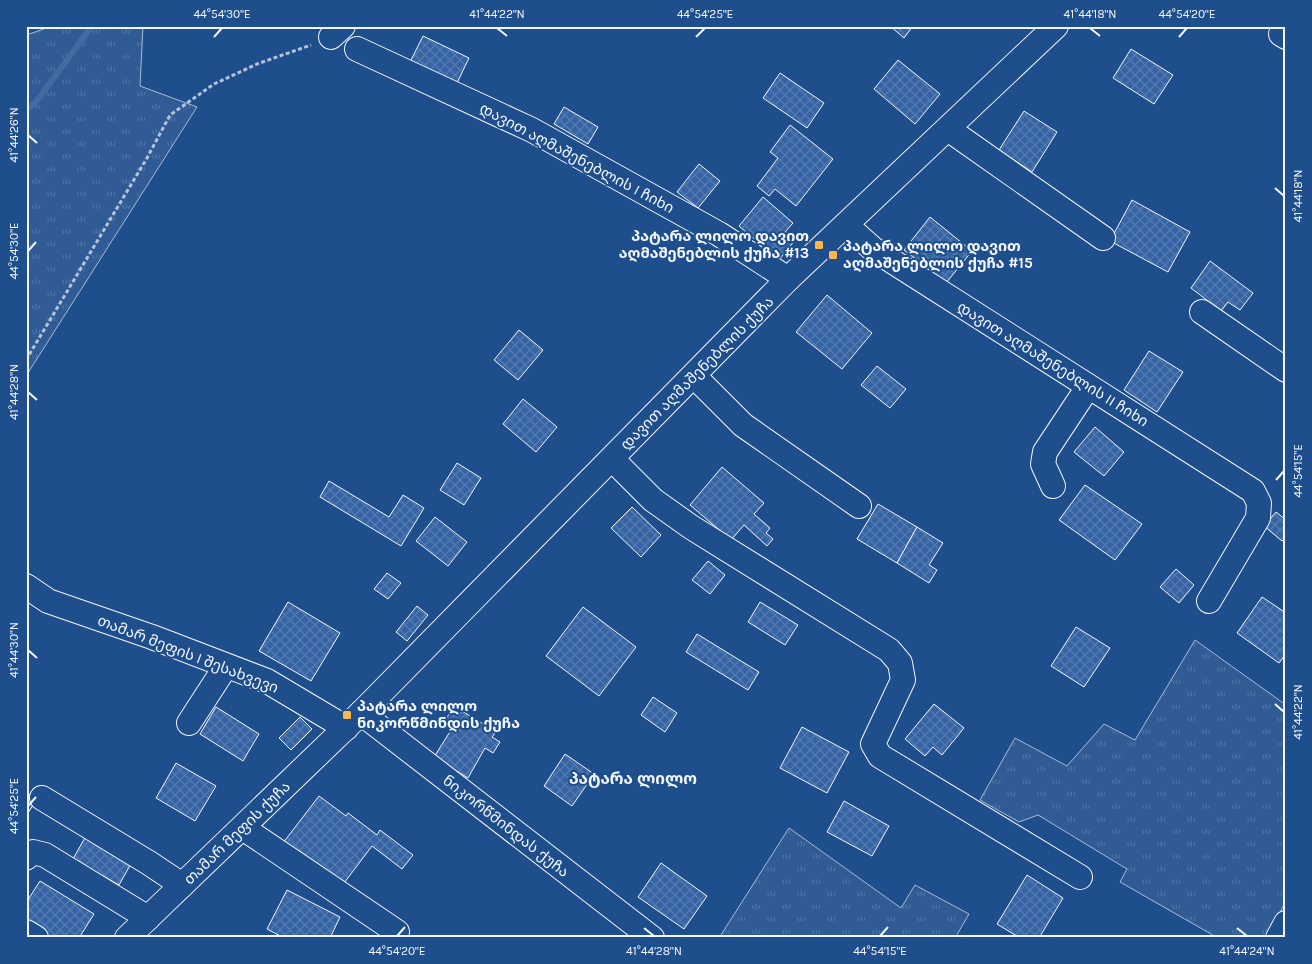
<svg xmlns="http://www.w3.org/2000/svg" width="1312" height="964" font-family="Karla,'Noto Sans Georgian',sans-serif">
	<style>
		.grass { fill: url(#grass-tufts); stroke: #a8bbd7 }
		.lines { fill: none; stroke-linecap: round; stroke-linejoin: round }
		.stream { stroke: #446ba0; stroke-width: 6 }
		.building { fill: url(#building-cross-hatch); stroke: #f2f6ff }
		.minor-casing { stroke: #f2f6ff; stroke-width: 26 }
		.path { stroke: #b3c4dc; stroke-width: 3; stroke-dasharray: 4 2.5; stroke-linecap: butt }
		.minor { stroke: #1f4e8c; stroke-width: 24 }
		.ticks { fill: none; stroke: #f2f6ff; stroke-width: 2 }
		.poi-dot { fill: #ffb74d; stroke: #1f4e8c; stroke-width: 2 }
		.labels { text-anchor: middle; stroke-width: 4; stroke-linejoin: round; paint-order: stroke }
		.street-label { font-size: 15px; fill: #f2f6ff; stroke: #1f4e8c }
		.poi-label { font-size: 15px; font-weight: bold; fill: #f2f6ff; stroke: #1f4e8c; text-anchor: start }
		.neighbourhood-label { font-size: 16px; font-weight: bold; fill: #f2f6ff; stroke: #1f4e8c }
		.neatline { fill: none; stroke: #f2f6ff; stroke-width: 2 }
		.ticks-label { font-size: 12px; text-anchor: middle; fill: #f2f6ff }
	</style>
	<defs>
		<pattern id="grass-tufts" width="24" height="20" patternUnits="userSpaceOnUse" patternTransform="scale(1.25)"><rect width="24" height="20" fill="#305b95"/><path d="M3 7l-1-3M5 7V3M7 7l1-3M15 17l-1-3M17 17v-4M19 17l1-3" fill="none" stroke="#4e73a5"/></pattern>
		<pattern id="building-cross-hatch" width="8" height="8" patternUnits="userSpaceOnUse" patternTransform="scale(1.25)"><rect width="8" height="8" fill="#3563a3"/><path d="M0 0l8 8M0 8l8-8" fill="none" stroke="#537ab1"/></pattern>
	</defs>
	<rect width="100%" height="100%" fill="#1f4e8c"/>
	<g class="grass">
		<path d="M46,26H143L140,86L197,107L26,376V35L44,29Z"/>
		<path d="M1195,640L1286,705V900L1268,938H1218L1120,882L1127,869L1038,815L1019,822L980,800L1015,738L1067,766L1104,724L1135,740Z"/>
		<path d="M789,828L901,908L915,885L969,914L955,938H719Z"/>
	</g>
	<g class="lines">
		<path class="stream" d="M26,110L36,102L92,26"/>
	</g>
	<g class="building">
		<path d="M890,26H913L904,38Z"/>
		<path d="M423,36L469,58L456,85L410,62Z"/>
		<path d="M1131,49L1173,75L1154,104L1113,78Z"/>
		<path d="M898,60L940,94L915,124L874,89Z"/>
		<path d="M780,73L824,103L807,128L763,98Z"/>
		<path d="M564,107L598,127L588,144L554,124Z"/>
		<path d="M1024,111L1057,132L1032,172L999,150Z"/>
		<path d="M790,125L833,159L796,206L775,189L769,196L757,186L778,158L770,152Z"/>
		<path d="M699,164L720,181L698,208L677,192Z"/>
		<path d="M763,197L793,223L785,232L795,240L779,260L739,226Z"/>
		<path d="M1132,200L1190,232L1168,272L1110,241Z"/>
		<path d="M930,217L972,251L946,283L904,250Z"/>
		<path d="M1210,261L1253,293L1240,310L1228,302L1221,311L1191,288Z"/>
		<path d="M827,295L872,333L842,369L796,332Z"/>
		<path d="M519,330L543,350L518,380L494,360Z"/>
		<path d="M1149,351L1183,372L1157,412L1124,390Z"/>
		<path d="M877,366L906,389L890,408L861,385Z"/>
		<path d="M523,399L557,427L536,452L503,424Z"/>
		<path d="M1095,427L1124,452L1104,476L1074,452Z"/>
		<path d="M457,463L481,478L464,505L440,490Z"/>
		<path d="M722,467L764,503L754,514L770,528L766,533L773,539L767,546L744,525L731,540L690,505Z"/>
		<path d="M329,481L389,517L403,495L424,508L401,546L320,497Z"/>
		<path d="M1085,485L1142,524L1115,560L1059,520Z"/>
		<path d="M878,504L917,527L897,563L857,539Z"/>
		<path d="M632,507L661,535L641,557L611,528Z"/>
		<path d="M1276,512L1286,520V537L1282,541L1264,526Z"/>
		<path d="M435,517L467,542L448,566L416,541Z"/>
		<path d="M917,527L943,543L929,565L937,570L929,583L897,563Z"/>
		<path d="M708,561L725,575L710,594L692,580Z"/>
		<path d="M1176,569L1194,585L1179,603L1160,587Z"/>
		<path d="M387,573L401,583L388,599L374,589Z"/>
		<path d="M1262,597L1286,613V654L1279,663L1237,633Z"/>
		<path d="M288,602L340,633L311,681L259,651Z"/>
		<path d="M760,602L798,625L785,645L748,622Z"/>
		<path d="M417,606L428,615L407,641L396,632Z"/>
		<path d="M583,607L636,647L599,696L546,656Z"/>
		<path d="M1076,627L1110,648L1084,687L1051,666Z"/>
		<path d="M697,634L759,672L748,690L686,652Z"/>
		<path d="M653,697L677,713L665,732L641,715Z"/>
		<path d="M934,704L964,728L942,755L933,747L925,756L905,739Z"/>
		<path d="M216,707L259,734L243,761L200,734Z"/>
		<path d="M451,711L459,716L462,711L496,732L492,737L500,742L493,753L485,748L468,778L434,757L453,727L444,722Z"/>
		<path d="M300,717L312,729L291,750L279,738Z"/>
		<path d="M802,727L849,752L827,793L780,768Z"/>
		<path d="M565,754L594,774L572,806L544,786Z"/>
		<path d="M176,763L216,786L195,821L156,798Z"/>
		<path d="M26,792L37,799L26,816Z"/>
		<path d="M319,796L346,816L348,813L377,835L380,830L413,855L402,869L372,846L341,887L283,843Z"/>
		<path d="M844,801L889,826L872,856L827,832Z"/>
		<path d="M87,834L133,860L119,885L73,859Z"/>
		<path d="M661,863L707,896L684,929L638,897Z"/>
		<path d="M1027,875L1063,898L1039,938H1020L997,924Z"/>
		<path d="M40,881L94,914L79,938H48L26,924V903Z"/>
		<path d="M287,890L340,917L330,938H284L267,929Z"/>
	</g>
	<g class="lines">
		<defs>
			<g id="minor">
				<path d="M1281,34L1286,37"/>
				<path d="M331,37L343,26"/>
				<path d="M357,49L532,130L719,234L788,279"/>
				<path d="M948,129L1103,238"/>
				<path d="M846,225L873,249L1253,491L1259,503L1258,518L1209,601"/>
				<path d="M1202,312L1286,370"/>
				<path d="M694,376L743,425L859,506"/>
				<path d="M612,459L653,500L691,527L889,650L900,663L903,680L873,744L880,756L1080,877"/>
				<path d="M1053,486L1043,464L1045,452L1088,387"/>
				<path d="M26,586L48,601L152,637L267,681L346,728"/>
				<path d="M361,713L652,938"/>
				<path d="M189,723L226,666"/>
				<path d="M42,798L149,863L182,885"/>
				<path d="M243,828L397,932"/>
				<path d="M26,858L33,852L45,855L148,918"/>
				<path d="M26,932L36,938"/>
				<path d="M127,938L361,713L788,279L1056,26"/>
				<path d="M1278,938L1286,923"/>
			</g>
		</defs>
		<use href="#minor" class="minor-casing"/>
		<path class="path" d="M26,360L147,158L170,115L214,84L257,64L311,45"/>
		<use href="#minor" class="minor"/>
	</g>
	<path class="ticks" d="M497,28L507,36M1090,28L1100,36M214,37L222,28M696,37L705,28M1179,37L1187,28M28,135L37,143M1275,188L1284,196M28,251L36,242M28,392L37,400M1276,480L1284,471M28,650L37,658M1275,704L1284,712M28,806L36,797M644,928L654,936M1237,928L1247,936M397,936L405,927M880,936L888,927"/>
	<g class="poi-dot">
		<rect x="814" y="240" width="10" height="10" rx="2.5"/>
		<rect x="828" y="250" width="10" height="10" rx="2.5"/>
		<rect x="342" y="710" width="10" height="10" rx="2.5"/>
	</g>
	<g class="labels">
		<g class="street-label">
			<text transform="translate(577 158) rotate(28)" y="5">დავით აღმაშენებლის I ჩიხი</text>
			<text transform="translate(1053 364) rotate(32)" y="5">დავით აღმაშენებლის II ჩიხი</text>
			<text transform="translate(697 373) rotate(-45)" y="5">დავით აღმაშენებლის ქუჩა</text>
			<text transform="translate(188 654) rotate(21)" y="5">თამარ მეფის I შესახვევი</text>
			<text transform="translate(506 826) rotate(38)" y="5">ნიკორწმინდას ქუჩა</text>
			<text transform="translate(237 833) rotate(-44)" y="5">თამარ მეფის ქუჩა</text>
		</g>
		<g class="poi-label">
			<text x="809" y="241" text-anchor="end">პატარა ლილო დავით<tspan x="809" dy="17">აღმაშენებლის ქუჩა #13</tspan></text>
			<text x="843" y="251">პატარა ლილო დავით<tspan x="843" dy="17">აღმაშენებლის ქუჩა #15</tspan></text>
			<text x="357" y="711">პატარა ლილო<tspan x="357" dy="17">ნიკორწმინდის ქუჩა</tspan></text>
		</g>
		<g class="neighbourhood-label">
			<text x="633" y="784">პატარა ლილო</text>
		</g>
	</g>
	<rect width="1312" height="964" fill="none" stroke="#1f4e8c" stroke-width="55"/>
	<rect x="28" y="28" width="1256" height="908" class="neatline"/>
	<g class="ticks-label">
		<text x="222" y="18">44°54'30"E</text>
		<text x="497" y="18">41°44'22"N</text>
		<text x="705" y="18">44°54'25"E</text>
		<text x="1090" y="18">41°44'18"N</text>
		<text x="1187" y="18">44°54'20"E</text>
		<text transform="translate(14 135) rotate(-90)" y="4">41°44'26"N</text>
		<text transform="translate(1298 196) rotate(-90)" y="4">41°44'18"N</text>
		<text transform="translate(14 251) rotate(-90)" y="4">44°54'30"E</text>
		<text transform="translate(14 392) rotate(-90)" y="4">41°44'28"N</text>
		<text transform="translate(1298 471) rotate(-90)" y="4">44°54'15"E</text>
		<text transform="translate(14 650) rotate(-90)" y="4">41°44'30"N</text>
		<text transform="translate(1298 712) rotate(-90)" y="4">41°44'22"N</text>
		<text transform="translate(14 806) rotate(-90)" y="4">44°54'25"E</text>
		<text x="397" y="955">44°54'20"E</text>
		<text x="654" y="955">41°44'28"N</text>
		<text x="880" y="955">44°54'15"E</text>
		<text x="1247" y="955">41°44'24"N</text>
	</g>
</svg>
